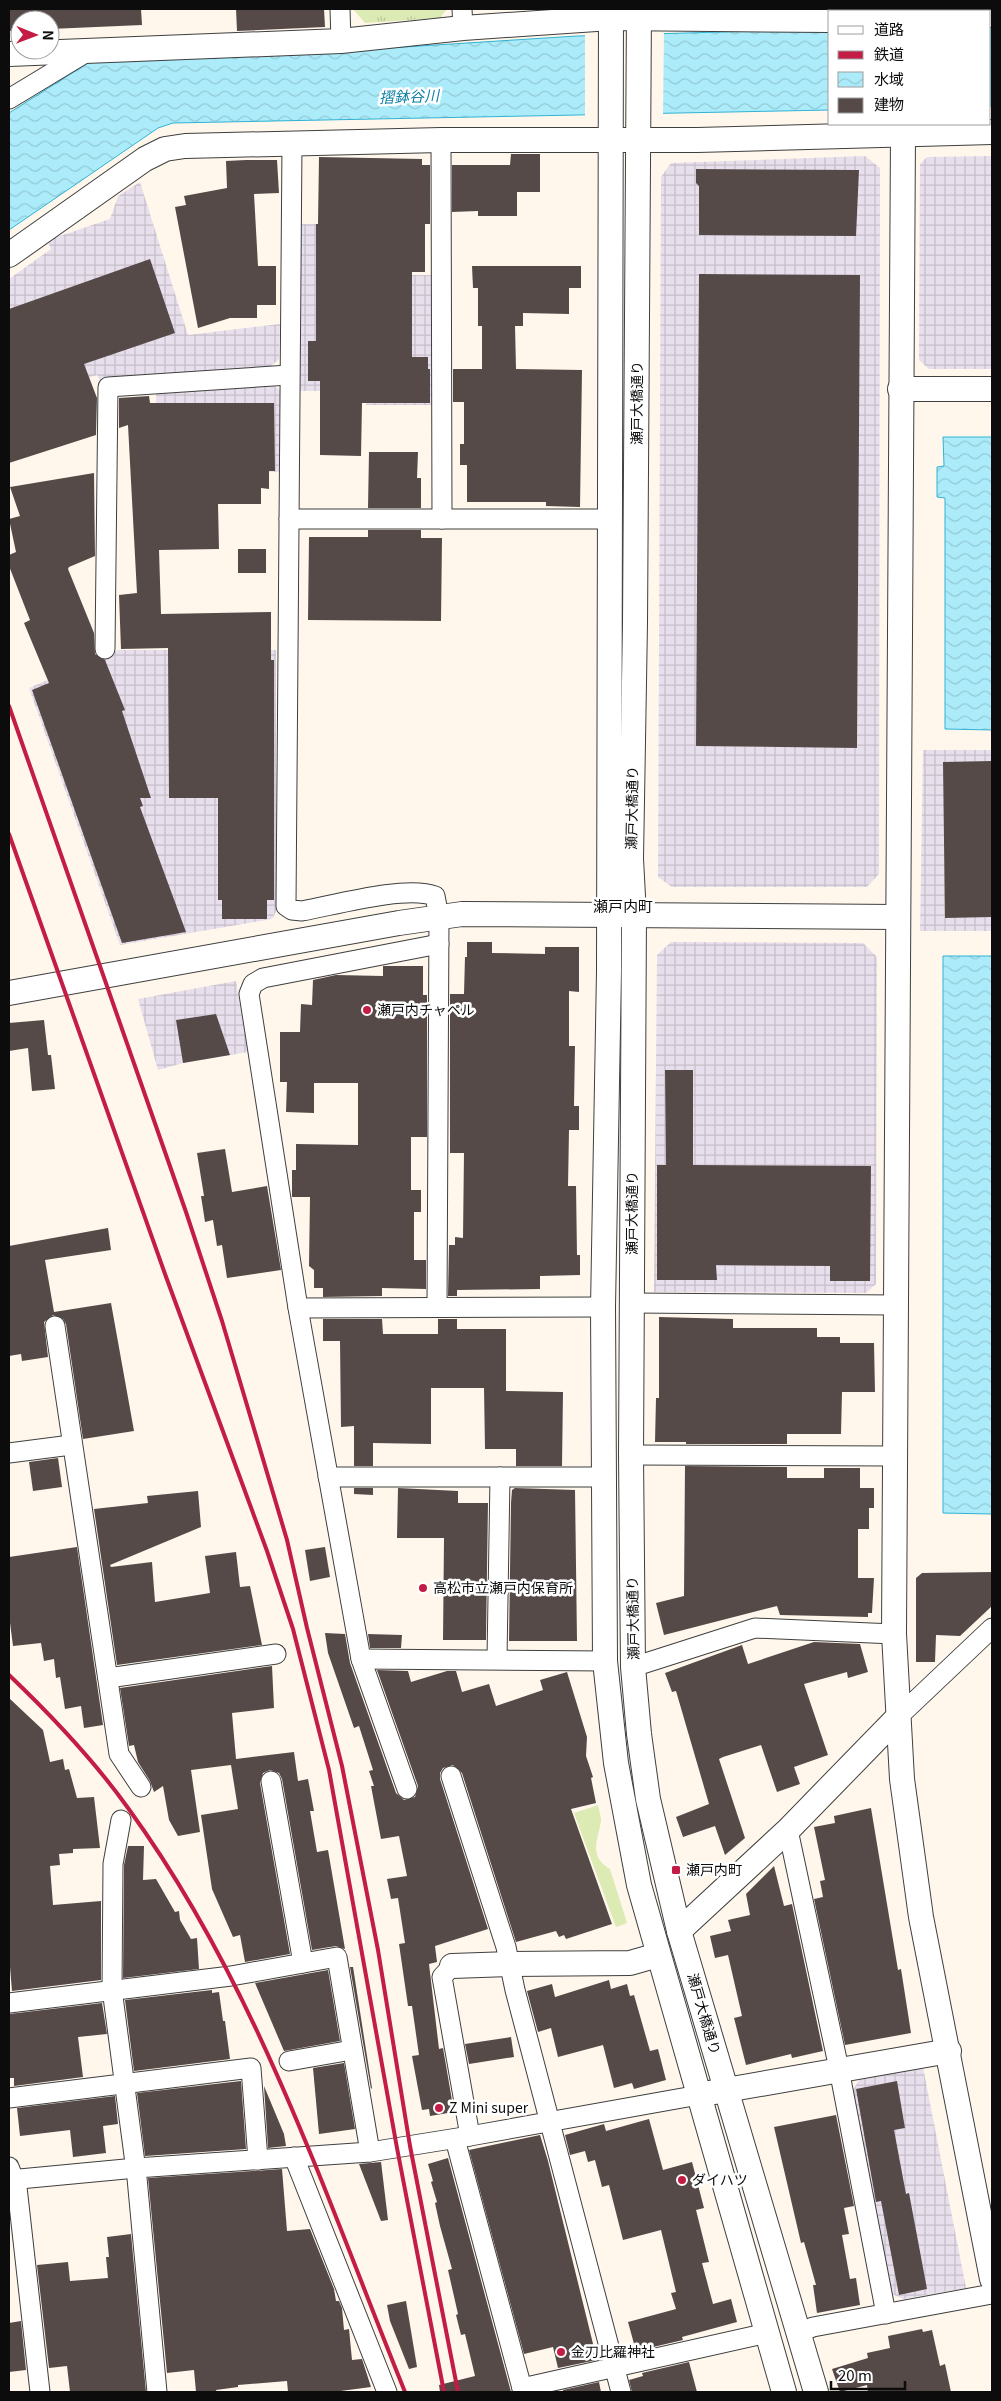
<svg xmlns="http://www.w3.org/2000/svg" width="1001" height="2401" font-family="Georgia,'Noto Sans JP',serif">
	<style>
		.industrial { fill: url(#industrial-grid) }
		.grass { fill: #dbebb3 }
		.park { fill: url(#park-tufts) }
		.water { fill: url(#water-waves); stroke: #2fb3d5 }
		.pier { fill: #fff7eb }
		.building { fill: #554a48 }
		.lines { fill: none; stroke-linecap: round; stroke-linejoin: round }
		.minor-casing { stroke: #3f3f3f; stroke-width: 21 }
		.tertiary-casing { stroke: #3f3f3f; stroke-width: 26 }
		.minor { stroke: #fff; stroke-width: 19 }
		.tertiary { stroke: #fff; stroke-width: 24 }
		.rail { stroke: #c31c45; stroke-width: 4 }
		.poi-dot { fill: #c31c45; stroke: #fff; stroke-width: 2 }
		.labels { text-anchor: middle; stroke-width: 5; stroke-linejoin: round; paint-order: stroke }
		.street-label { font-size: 14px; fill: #0c0c0c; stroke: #fff }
		.poi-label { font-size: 14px; fill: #0c0c0c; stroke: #fff; text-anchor: start }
		.water-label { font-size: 15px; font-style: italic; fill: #0f80a4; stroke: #fff }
		.neighbourhood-label { font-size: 15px; fill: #0c0c0c; stroke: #fff }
	</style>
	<defs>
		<pattern id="industrial-grid" width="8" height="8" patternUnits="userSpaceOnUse" patternTransform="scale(1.25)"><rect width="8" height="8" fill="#e8dfec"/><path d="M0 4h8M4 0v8" fill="none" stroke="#c6bec9"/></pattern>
		<pattern id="park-tufts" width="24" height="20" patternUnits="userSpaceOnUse" patternTransform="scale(1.25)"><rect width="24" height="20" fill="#dbebb3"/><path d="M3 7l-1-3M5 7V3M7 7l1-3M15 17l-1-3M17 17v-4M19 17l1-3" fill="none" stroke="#bbc899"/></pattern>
		<pattern id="water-waves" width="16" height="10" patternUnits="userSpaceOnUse" patternTransform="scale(1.25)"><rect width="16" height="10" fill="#acecfa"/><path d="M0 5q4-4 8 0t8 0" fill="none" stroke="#93c9d5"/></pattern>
	</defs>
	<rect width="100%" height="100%" fill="#fff7eb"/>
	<g class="industrial">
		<path d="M865,156L880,168L879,874L867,887H672L658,877L661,177L671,163Z"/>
		<path d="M992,156V369H929L919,360L920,164L927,157Z"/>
		<path d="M140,182L188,335L280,324L279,359L268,369L100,381L97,375L9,405V279L51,249L48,242L54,238L110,219L118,196Z"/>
		<path d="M300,224H368V275H432V405H366V391H300Z"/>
		<path d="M270,383L280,390L279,472L157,473L156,390Z"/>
		<path d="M118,650H276V912L272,919L120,945L29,688Z"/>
		<path d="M923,750H992V931H920Z"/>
		<path d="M671,942L863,943L877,957L876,1284L866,1293L654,1292L657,955Z"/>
		<path d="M236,981L248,1052L183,1063L158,1070L138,999Z"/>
		<path d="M923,2067L966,2288L903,2299L892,2294L853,2090L860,2078Z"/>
	</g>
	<path class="grass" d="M598,1805C599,1810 601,1816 601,1821C598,1840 588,1856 610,1869L627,1923L616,1927L574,1813Z"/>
	<path class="park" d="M353,9H447L440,18L365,23Z"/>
	<g class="water">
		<rect x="990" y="25" width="2" height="81"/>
		<path d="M830,29V110L173,123L158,128L9,230V113L91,61L341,51L577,36Z"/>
		<path d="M943,437H992V730L945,729V498L937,497V467L944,466Z"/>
		<path d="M943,956H992V1514L943,1513Z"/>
	</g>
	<path class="pier" d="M664,31L663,116L585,118V33Z"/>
	<g class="building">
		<path d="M9,9H141L142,25L50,29V20H20V30L9,31Z"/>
		<path d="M236,9H324L325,27L237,31Z"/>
		<path d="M511,154H540V192H517V216H478V211L452,212V165H510Z"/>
		<path d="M319,157L422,159V165H430V224H425V272H412V357H428V369H430V403H362L361,456L320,455V381H308V341H316V224H318Z"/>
		<path d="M246,160H277L279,193L254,194L258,266H276V305H257V318H230L198,328L175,207L186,205L184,196L227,188L226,161Z"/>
		<path d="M696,169L859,170L856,236L699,235V186L696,183Z"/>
		<path d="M150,259L175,333L84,364L97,398L96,435L9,463V309Z"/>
		<path d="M472,266H581V288H569V314L523,313V326H515L516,369L582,370L580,507L546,506V502H467V465H460V444H464V402H453V369H482V326H478V288H473Z"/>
		<path d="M699,274L860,275L857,748L696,746Z"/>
		<path d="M149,396L150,403H274L275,471H269V489L261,488V504H218L219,549L159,550L161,614L271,612V660H274V900H267V919H222V900H218V798H169L168,648L121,649L119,595L137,593L128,425L119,428V398Z"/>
		<path d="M369,452H418L417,478H421V508H368Z"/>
		<path d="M94,473L95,556L69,567L68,569L94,633L95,654L105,660L125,710L122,711L151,798H140L143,806L140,807L186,932L122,943L32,690L49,683L24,623L30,620L9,566V555L16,552L9,519L20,516L10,487Z"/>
		<path d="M368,530H421V538H442L441,621L308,620L309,537H368Z"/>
		<rect x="238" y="549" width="28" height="24"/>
		<path d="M992,761V917L945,918L943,762Z"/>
		<path d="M467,942H492V953L545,954V947H579V992L569,991V1046H575L574,1106H579V1130H569L568,1186H576L577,1255H580V1275L540,1276V1289L457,1290V1296H448L449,1245H455V1237L463,1238L464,1153H450V994H464L465,957H467Z"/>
		<path d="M383,966H423V995H427V1137H411V1190H421V1212H414V1260H426V1289L382,1288V1296L323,1297V1288H314V1270L309,1266L310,1197H292V1170H296V1144L358,1145V1083H314V1113L286,1112L287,1082H280V1032H300L301,1004L312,1005L313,980L336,975L383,976Z"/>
		<path d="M216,1014L230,1055L183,1063L176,1020Z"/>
		<path d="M44,1020L48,1055H51L55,1089L32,1091L28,1048L9,1051V1023Z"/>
		<path d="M665,1070H693V1165L871,1166L870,1281H830V1266L716,1265L717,1280H657V1165H666Z"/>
		<path d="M225,1149L232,1192L267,1186L281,1270L227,1278L222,1245L217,1246L213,1220L205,1222L201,1196H204L197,1153Z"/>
		<path d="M108,1228L111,1250L45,1260L54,1312L111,1303L134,1431L83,1439L66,1324L63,1319L53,1315L44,1322L48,1357L22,1361L21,1354L9,1356V1246Z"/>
		<path d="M659,1317L733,1319V1328H817V1337H840V1343H874L875,1392H842L841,1434H787V1444H686V1442H655L656,1398H659Z"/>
		<path d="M323,1319H382L383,1334H438V1319H457V1329H506V1391L563,1392L562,1466H516V1449H485L484,1388H431V1444L373,1443V1466H354V1426L341,1427L340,1341H323Z"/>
		<path d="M58,1458L62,1487L33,1491L29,1462Z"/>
		<path d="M685,1466L787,1467V1478H824V1468H860V1488H874V1508H869V1529H858V1578H874L872,1613H868V1617L780,1615L777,1606L664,1635L656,1603L684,1596Z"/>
		<path d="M354,1488H373V1495L354,1494Z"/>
		<path d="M398,1488L458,1491V1503H488L486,1640H443L444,1538H397Z"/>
		<path d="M515,1488L575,1490L577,1641H509L511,1503L512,1490Z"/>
		<path d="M198,1491L201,1527L110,1565L111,1567L152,1562L155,1602L210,1593L205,1556L236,1552L240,1587L250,1586L262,1645L117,1665L94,1509L148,1503L147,1496Z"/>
		<path d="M77,1547L103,1725L84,1728L81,1706L65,1709L60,1677L56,1678L54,1659L44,1661L41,1643L13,1646L9,1615V1557Z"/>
		<path d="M325,1547L330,1577L310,1581L305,1550Z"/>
		<path d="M992,1572V1606L960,1636L936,1635L935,1662H916V1578L922,1573Z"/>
		<path d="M325,1633L345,1634L350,1663L396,1793L404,1800L415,1797L418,1786L377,1670L408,1671L411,1682L447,1671H456L462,1692L489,1684L496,1706L543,1690L540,1680L567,1672L587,1737L586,1756L593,1777L591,1778L596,1803L571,1809L612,1924L566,1939L564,1935L559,1937L556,1931L516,1942L462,1773L453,1765L443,1768L440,1773V1779L488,1929L435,1946L437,1962L429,1964L439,2049L443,2048L454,2112L430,2116L429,2109L422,2110L412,2056L419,2055L412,2006H408L399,1944L405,1943L398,1898L391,1899L387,1879L407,1876L399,1836L381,1839L371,1786H374L369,1771L373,1770L359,1726L354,1728L328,1653Z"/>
		<path d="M368,1634L402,1635L401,1648H370Z"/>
		<path d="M814,1642L860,1644L868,1672L848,1678L847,1672L804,1684L828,1755L794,1767L800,1784L777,1792L761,1745L723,1757L719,1759L745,1838L725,1855L715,1826L683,1837L676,1817L709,1804L676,1691L672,1692L665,1673L742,1645L748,1664Z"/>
		<path d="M272,1666L274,1708L232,1713L236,1759L294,1752L298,1781L308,1779L314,1811H310L317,1852L328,1850L345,1949L336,1946L312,1950L282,1779L279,1773L270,1770L263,1773L260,1783L290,1954L245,1962L240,1935L233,1937L212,1889L201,1815L238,1809L231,1765L191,1770L200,1832L178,1836L169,1820L163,1786L154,1792L150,1781L138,1762L134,1745L129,1746L120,1688Z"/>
		<path d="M9,1698L43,1730L50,1762L63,1759L65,1770L69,1769L77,1798L94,1797L100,1848L73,1849V1853L59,1854L60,1865L50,1866L53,1905L101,1901V1980L12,1991L9,1955Z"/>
		<path d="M871,1808L898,1970L901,1969L911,2033L845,2045L814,1899L823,1897L820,1881L825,1880L814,1827L835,1823L834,1816Z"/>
		<path d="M128,1846H144L143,1880L156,1879L175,1912L179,1911L180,1920L191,1939L197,1938L199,1969L123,1978L124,1865Z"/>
		<path d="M774,1866L784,1906L792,1904L823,2051L792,2058L791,2054L746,2065L734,2018L742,2016L728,1955L715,1958L710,1936L731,1931L728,1920L750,1915L746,1894Z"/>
		<path d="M350,1967H353L372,2088L371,2089Z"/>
		<path d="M328,1970L340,2041L284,2051L255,1983Z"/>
		<path d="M609,1980L611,1989L627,1984L630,1996L634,1995L650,2051L658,2049L666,2080L634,2089L632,2083L614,2088L603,2045L558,2057L551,2028L538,2032L527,1991L552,1984L555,1997Z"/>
		<path d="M212,1990V1993L219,1992L223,2021H225L230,2059L134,2071L125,2000Z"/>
		<path d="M102,2003L107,2034L78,2037L83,2077L14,2086V2078H9V2014Z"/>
		<path d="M511,2037L514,2057L469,2064L465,2044Z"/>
		<path d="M344,2063L355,2129L319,2134L313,2068Z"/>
		<path d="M241,2081L246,2149L145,2156L137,2093Z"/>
		<path d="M897,2081L905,2128L894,2130L906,2194L909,2193L927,2289L899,2295L881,2201L876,2202L856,2089Z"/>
		<path d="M264,2086L284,2134L286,2146L268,2148Z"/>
		<path d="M115,2096L118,2124L103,2126L106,2153L73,2157L70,2130L20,2136L17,2108Z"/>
		<path d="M836,2115L854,2206L844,2208L849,2234L842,2235L850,2279L856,2278L860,2305L817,2313L813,2285H816L804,2242L801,2243L774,2127Z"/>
		<path d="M649,2119L663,2170L692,2162L704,2208L696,2210L709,2262L702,2263L713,2304L731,2299L737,2322L682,2337L683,2340L636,2351L628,2322L676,2309L671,2293L676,2292L661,2230L623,2240L609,2185L602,2187L595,2160L588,2162L585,2151L570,2155L565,2135L604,2124L606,2131Z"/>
		<path d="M540,2135L548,2161L597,2360L558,2368L553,2347L524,2354L469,2150Z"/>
		<path d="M448,2158L511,2392H440L439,2385L475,2376L465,2334L461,2335L456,2315L458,2314L448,2270L452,2269L440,2226L435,2203L437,2202L431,2182L433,2181L428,2164Z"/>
		<path d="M381,2162L388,2220L381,2221L359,2164Z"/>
		<path d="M282,2169L287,2231L310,2229L334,2289L336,2301H339L342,2308L344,2330L349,2329L352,2360L362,2359L371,2387L333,2392H288L287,2381L238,2385V2387L216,2390L217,2392H196L194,2370L167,2373L148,2178Z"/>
		<path d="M131,2234L146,2392H70L67,2366L49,2368L37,2265L68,2262L70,2281L108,2278L106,2257H109L107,2237Z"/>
		<path d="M406,2301L417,2367L409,2369L390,2321L387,2305Z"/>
		<path d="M21,2321L26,2370L9,2372V2323Z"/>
		<path d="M922,2329L923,2332L932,2330L940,2366L945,2364L951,2392H868L867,2385L840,2392L832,2369L868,2358L867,2353L890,2348L888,2336Z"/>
		<path d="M689,2362L697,2392H632L629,2380L643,2376L642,2373Z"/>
		<path d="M599,2382L601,2392H563V2390Z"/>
	</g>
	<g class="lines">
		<defs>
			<g id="minor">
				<path d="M340,9L341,41"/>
				<path d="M462,9L463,28"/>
				<path d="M9,99L90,50"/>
				<path d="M441,140L442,519"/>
				<path d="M292,143L286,906L292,910L302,911C335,905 406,885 435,896L439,917L437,1307"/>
				<path d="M289,519H609"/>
				<path d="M105,649L108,387L289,375"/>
				<path d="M631,1303L895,1305"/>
				<path d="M298,1308L603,1307"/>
				<path d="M55,1326L119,1754L141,1787"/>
				<path d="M9,1453L71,1445"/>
				<path d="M631,1455L895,1456"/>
				<path d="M328,1477H605"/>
				<path d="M361,1659L605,1661"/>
				<path d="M497,1659L500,1477"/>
				<path d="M633,1667L755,1628L894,1634"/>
				<path d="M108,1678L276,1654"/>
				<path d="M898,1717L992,1628"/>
				<path d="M451,1776L506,1947L515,1990L621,2392"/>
				<path d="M271,1781L303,1963"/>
				<path d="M407,1789L361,1659L298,1308L249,994L253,984L263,978L439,944"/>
				<path d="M121,1820L113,1864L112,1989L137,2178L157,2392"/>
				<path d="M788,1830L839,2069L886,2314"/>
				<path d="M452,1966L442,1977L470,2136"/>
				<path d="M9,2003L231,1976L337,1957L370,2152"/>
				<path d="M289,2061L352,2050"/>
				<path d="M9,2098L251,2068L258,2160"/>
				<path d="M455,2139L523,2392"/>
				<path d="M294,2157L387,2392"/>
				<path d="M9,2167L17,2187L40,2392"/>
				<path d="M9,2180L136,2168L370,2152L470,2136L699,2095"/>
				<path d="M798,2333L813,2327L992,2294"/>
				<path d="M522,2388L767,2333"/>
			</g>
			<g id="tertiary">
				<path d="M611,9L609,971L603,1307L605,1661L616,1763L639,1885L784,2392"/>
				<path d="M639,9L635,623L631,859L634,915L631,1455L633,1667L639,1734L648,1799L679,1931L816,2392"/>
				<path d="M990,15H992"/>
				<path d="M9,54L341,41L463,28L611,18L830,20"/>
				<path d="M903,134L894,1634L902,1779L921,1917L992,2279"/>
				<path d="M9,255L145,159L165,149L185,146L441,140H697L992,132"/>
				<path d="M900,389H992"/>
				<path d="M9,993L399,923L462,914L898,917"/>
				<path d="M679,1931L788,1830L898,1717"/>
				<path d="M452,1966L510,1964L630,1963L658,1955"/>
				<path d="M709,2093L949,2051"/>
			</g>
		</defs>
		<use href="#minor" class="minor-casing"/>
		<use href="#tertiary" class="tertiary-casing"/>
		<use href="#minor" class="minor"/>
		<use href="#tertiary" class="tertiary"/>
		<g class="rail">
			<path d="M9,706L186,1212L222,1321L287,1540L307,1628L342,1766L378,1950L410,2146L458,2392"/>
			<path d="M9,834L165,1274L267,1551L293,1629L329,1770L397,2148L444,2392"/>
			<path d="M9,1675C52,1716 93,1759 128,1808C256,1984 324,2192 405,2392"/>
		</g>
	</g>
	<g class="poi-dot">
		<circle cx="367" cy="1010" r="5"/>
		<circle cx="423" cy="1588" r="5"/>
		<rect x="671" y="1865" width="10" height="10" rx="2.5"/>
		<circle cx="439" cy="2108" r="5"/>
		<circle cx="682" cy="2180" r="5"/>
		<circle cx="561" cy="2352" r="5"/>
	</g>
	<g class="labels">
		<g class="street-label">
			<text transform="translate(637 403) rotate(-90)" y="5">瀬戸大橋通り</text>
			<text transform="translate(632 808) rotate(-89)" y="5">瀬戸大橋通り</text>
			<text transform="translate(632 1213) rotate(-90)" y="5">瀬戸大橋通り</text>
			<text transform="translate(633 1618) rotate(-91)" y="5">瀬戸大橋通り</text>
			<text transform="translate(704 2014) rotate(74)" y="5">瀬戸大橋通り</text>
		</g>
		<g class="poi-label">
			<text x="377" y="1015">瀬戸内チャペル</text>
			<text x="433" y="1593">高松市立瀬戸内保育所</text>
			<text x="686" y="1875">瀬戸内町</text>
			<text x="449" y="2113">Z Mini super</text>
			<text x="692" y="2185">ダイハツ</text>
			<text x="571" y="2357">金刀比羅神社</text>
		</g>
		<g class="water-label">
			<text transform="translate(409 97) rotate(-2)" y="5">摺鉢谷川</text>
		</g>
		<g class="neighbourhood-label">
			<text x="623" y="912">瀬戸内町</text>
		</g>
	</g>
	<rect width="1001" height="2401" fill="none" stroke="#0c0c0c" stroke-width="20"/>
	<rect x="828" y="10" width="162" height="115" fill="#ffffff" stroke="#9e9e9e"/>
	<rect x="838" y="26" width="25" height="8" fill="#ffffff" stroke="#9e9e9e"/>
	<text x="874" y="35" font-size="15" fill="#0c0c0c">道路</text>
	<rect x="838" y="51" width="25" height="8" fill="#c31c45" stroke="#9e9e9e"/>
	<text x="874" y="60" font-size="15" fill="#0c0c0c">鉄道</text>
	<rect x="838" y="72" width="25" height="15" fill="url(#water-waves)" stroke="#9e9e9e"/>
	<text x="874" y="85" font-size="15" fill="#0c0c0c">水域</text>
	<rect x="838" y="98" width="25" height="15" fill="#554a48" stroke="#9e9e9e"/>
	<text x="874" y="110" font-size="15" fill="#0c0c0c">建物</text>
	<g transform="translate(35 35) rotate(91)"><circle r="24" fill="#ffffff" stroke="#9e9e9e"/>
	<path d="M0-4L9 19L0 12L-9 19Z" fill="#c31c45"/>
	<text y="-8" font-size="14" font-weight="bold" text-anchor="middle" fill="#0c0c0c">N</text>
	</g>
	<path d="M831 2381v8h74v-8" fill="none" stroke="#0c0c0c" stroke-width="2.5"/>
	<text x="838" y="2381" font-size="15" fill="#0c0c0c" stroke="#ffffff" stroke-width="4" paint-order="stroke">20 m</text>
</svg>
